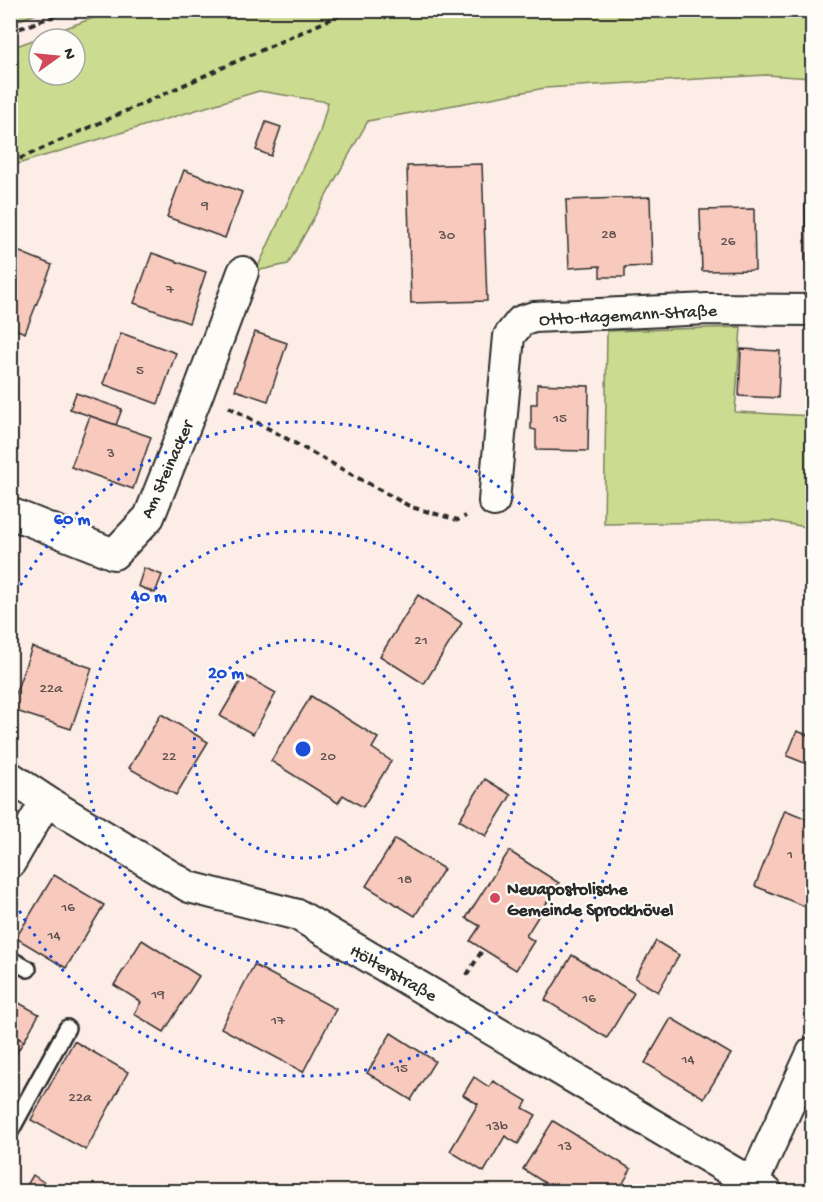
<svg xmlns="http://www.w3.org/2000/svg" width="823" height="1202" font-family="'Gochi Hand',sans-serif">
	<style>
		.green { fill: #cbdb8f; stroke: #7b835d; stroke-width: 1.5; fill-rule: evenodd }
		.building { fill: #f8c9bd; stroke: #2b2b2b; stroke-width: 1.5 }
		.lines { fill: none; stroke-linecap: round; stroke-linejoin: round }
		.service-casing { stroke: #2b2b2b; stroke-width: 20 }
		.minor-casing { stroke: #2b2b2b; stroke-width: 34 }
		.path { stroke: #2b2b2b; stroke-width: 4; stroke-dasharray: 6 4.5; stroke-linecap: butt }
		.service { stroke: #fdfcf7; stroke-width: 15 }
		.minor { stroke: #fdfcf7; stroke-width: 30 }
		.ring { fill: none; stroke: #1d4ed8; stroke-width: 3; stroke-dasharray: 3 6 }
		.poi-dot { fill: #d1495b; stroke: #fdfcf7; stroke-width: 2 }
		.labels { text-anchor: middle; stroke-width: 4.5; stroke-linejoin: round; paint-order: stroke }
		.number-label { font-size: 15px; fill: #5e5250 }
		.street-label { font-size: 18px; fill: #2b2b2b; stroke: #fdfcf7 }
		.poi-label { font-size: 18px; font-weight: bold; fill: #2b2b2b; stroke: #fdfcf7; text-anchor: start }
		.centre { fill: #1d4ed8; stroke: #fdfcf7; stroke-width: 3 }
		.ring-label { font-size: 18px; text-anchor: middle; font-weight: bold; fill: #1d4ed8; stroke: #fdfcf7; stroke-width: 4.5; stroke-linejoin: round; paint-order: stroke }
	</style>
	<rect width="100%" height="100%" fill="#fcede6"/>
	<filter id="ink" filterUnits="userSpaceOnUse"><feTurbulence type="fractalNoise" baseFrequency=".0167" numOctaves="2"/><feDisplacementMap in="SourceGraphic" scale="12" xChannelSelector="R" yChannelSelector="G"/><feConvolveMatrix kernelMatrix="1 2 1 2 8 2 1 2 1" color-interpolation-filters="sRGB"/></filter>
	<g filter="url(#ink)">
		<g class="green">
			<path d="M11,10H44V11L11,23Z"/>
			<path d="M112,11H812V78L766,75L545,88L368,121L288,264L256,271L320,132L328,102L259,91L11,166V48ZM39,39H75V75H39Z"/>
			<path d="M741,327L735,412L812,416V528L772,521L604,524L607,331Z"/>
		</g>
		<g class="building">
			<path d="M266,122L281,127L271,156L256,150Z"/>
			<path d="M482,164L487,301L411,303L407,166Z"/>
			<path d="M184,170L242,192L225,238L167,217Z"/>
			<path d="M650,197L652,266L625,267V277H600V266L569,268L566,200Z"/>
			<path d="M805,203H812V263H806Z"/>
			<path d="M754,209L755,270L702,271L700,210Z"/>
			<path d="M10,248L52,265L25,333L10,327Z"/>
			<path d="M152,253L206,272L189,323L134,303Z"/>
			<path d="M255,332L287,343L268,401L235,390Z"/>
			<path d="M121,333L176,353L158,404L103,384Z"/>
			<path d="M741,349L780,351L778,398L739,396Z"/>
			<path d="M537,384L589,386L588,451L536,450V430L531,429V404H537Z"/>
			<path d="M76,393L122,409L116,425L70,409Z"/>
			<path d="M90,416L151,437L133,489L71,467Z"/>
			<path d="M144,568L162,575L155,593L138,586Z"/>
			<path d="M418,595L462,623L424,684L380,656Z"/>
			<path d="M32,647L92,668L71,729L10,709Z"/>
			<path d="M244,675L276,693L253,734L220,716Z"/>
			<path d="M311,696L378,738L372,748L391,761L363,807L343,795L338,803L271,761Z"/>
			<path d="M161,714L208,742L176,795L129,768Z"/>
			<path d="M812,730V766L787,756L797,731L810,736Z"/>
			<path d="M485,779L511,795L486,836L459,820Z"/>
			<path d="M785,810L812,821V897L808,908L755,886Z"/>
			<path d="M395,839L444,869L415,916L366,886Z"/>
			<path d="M509,851L559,883L526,936L534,941L516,970L470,941L480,926L466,918Z"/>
			<path d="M54,875L104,905L66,968L16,938Z"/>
			<path d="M142,940L199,976L164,1032L134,1014L141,1002L114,985Z"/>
			<path d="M656,941L679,955L658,992L635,978Z"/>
			<path d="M572,955L634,993L607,1038L545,1000Z"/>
			<path d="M254,965L336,1009L303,1072L221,1028Z"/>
			<path d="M10,998L39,1014L24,1041L10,1034Z"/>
			<path d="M671,1018L731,1054L704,1098L645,1063Z"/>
			<path d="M391,1033L435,1061L411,1100L367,1073Z"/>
			<path d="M10,1034L24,1041L10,1063Z"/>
			<path d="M74,1041L128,1072L86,1150L31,1120Z"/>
			<path d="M474,1077L489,1087L493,1081L527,1101L523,1108L536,1115L518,1144L505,1136L484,1172L450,1151L478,1104L463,1095Z"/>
			<path d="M553,1121L631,1169L618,1192H559L523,1169Z"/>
			<path d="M33,1175L58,1192H23Z"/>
		</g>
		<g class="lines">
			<defs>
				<g id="service">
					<path d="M10,959L28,969"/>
					<path d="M10,1132L67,1028"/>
				</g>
				<g id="minor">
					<path d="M494,501L509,336L521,321L534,317L708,309L812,310"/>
					<path d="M10,513L114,554L149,517L197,396L243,272"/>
					<path d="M10,777L46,801L189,887L298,915L767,1192"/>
					<path d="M10,863L46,801"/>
					<path d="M753,1183L812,1053"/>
				</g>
			</defs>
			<use href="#service" class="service-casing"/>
			<use href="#minor" class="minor-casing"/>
			<g class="path">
				<path d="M10,32L70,10"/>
				<path d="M10,163L351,10"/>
				<path d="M229,407L411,507L458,520L466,516"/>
				<path d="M467,975L483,949"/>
			</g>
			<use href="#service" class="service"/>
			<use href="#minor" class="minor"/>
		</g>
	</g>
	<g class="ring">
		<circle cx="303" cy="749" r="109"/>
		<circle cx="303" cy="749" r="218"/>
		<path d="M12 601A327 327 0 1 1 12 897"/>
	</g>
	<circle class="poi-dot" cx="495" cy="898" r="6"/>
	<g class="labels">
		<g class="number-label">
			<text x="205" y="209">9</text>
			<text x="609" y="238">28</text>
			<text x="447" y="239">30</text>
			<text x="728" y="245">26</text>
			<text x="170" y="293">7</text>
			<text x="140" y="374">5</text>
			<text x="560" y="422">15</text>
			<text x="111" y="457">3</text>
			<text x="421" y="644">21</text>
			<text x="51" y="692">22a</text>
			<text x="169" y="760">22</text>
			<text x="328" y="760">20</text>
			<text x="790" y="858">1</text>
			<text x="405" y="883">18</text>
			<text x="68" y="911">16</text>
			<text x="54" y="939">14</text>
			<text x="158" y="998">19</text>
			<text x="589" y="1002">16</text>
			<text x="278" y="1024">17</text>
			<text x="688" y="1063">14</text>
			<text x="401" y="1072">15</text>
			<text x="80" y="1101">22a</text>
			<text x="497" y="1130">13b</text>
			<text x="565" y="1150">13</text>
		</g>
		<g class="street-label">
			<text transform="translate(628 314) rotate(-3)" y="6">Otto-Hagemann-Straße</text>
			<text transform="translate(166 469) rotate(-66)" y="6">Am Steinacker</text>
			<text transform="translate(394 972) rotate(30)" y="6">Hölterstraße</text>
		</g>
		<g class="poi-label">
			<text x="507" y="894">Neuapostolische<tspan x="507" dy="21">Gemeinde Sprockhövel</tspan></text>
		</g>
	</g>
	<circle cx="303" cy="749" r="9" class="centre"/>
	<g class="ring-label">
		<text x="72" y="524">60 m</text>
		<text x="149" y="601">40 m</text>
		<text x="226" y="678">20 m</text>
	</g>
	<rect width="823" height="1202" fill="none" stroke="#fdfcf7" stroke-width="36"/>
	<rect x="18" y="18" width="787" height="1166" fill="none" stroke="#2b2b2b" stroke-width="2" filter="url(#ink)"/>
	<g transform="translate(57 57) rotate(75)"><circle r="28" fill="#fdfcf7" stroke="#a9a8a5" stroke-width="1.5"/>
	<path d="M0-4.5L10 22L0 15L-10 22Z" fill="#d1495b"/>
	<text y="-9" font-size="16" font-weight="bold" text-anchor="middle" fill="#2b2b2b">N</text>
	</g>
</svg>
